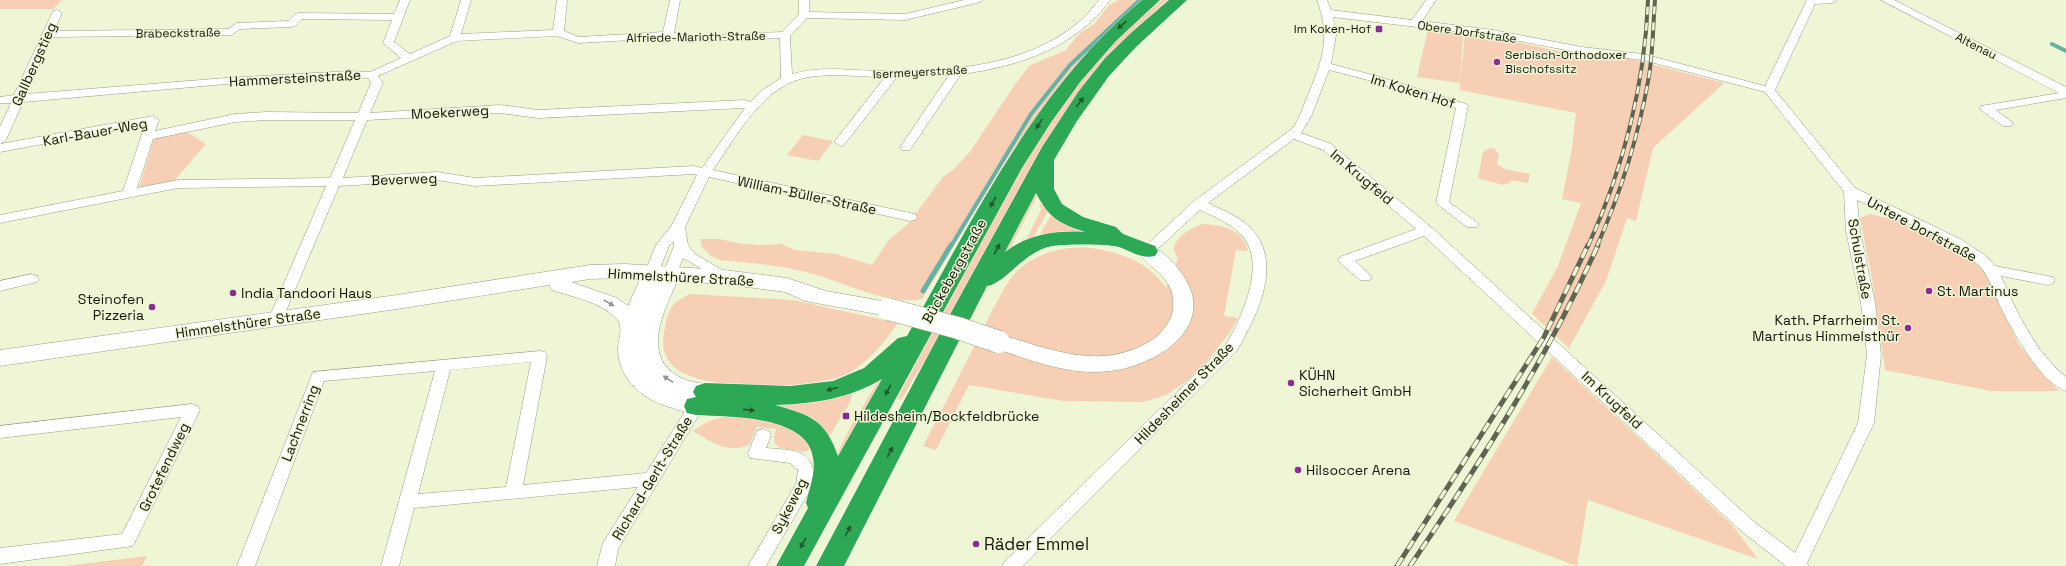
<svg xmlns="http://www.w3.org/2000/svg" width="2066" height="566" font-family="'Space Grotesk',sans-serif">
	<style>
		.green { fill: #f6cfb4 }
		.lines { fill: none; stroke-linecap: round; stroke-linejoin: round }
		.stream-far1 { stroke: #66b2a4; stroke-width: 4 }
		.stream { stroke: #66b2a4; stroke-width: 5 }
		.street-casing { stroke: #979f81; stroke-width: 1 }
		.secondary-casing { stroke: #979f81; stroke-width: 1 }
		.highway-casing { stroke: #fff; stroke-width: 1 }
		.street { fill: #fff; fill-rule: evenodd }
		.secondary { fill: #fff; fill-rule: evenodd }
		.highway { fill: #2da956; fill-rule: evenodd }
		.rail-far1-casing { stroke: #606552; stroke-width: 4 }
		.rail-casing { stroke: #606552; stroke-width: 5 }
		.rail-far1 { stroke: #eef6d6; stroke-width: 2.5; stroke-dasharray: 8; stroke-linecap: butt }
		.rail { stroke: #eef6d6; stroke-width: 3.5; stroke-dasharray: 10; stroke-linecap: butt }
		.secondary-bridge-casing { stroke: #979f81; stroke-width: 23; stroke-linecap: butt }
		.secondary-bridge { stroke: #fff; stroke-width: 22 }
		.oneway { fill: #1f582d }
		.oneway2 { fill: #959691 }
		.poi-dot { fill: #8a2c96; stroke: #eef6d6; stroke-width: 1.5 }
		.labels { text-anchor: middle; stroke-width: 3; stroke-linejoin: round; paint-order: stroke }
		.far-poi-label { font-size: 12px; fill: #13160b; stroke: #eef6d6; text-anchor: end }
		.far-street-label { font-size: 12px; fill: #13160b; stroke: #eef6d6 }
		.street-label { font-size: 14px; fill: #13160b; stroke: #eef6d6 }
		.poi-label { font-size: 14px; fill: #13160b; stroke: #eef6d6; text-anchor: start }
		.near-poi-label { font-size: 17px; fill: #13160b; stroke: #eef6d6; text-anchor: start }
	</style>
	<rect width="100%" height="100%" fill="#eef6d6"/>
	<g class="green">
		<path d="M0,0H62L53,9H0Z"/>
		<path d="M1119,0H1146C1120,22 1093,45 1071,71C1013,141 969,222 922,299C892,306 846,284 817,275C786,266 752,263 720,260L711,256L701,246V239H719L742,244L761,245L781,244L795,250L836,254L872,265L889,240L908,224L943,177L954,169L969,153L1014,86L1029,66L1066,50L1079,34L1094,24L1109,5Z"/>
		<path d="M1162,0H1171L1129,36L944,328L901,400L897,399L1021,169L1057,109L1091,67L1122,34Z"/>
		<path d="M1428,29L1463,33L1460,83L1465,34L1492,37L1563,52L1631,59L1724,83L1653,148L1636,221L1627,218L1606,281L1569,348L1532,314L1558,266L1581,203L1562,199L1572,148L1576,113L1460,90V83L1417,77Z"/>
		<path d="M185,131L206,144L174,181L139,188L154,138Z"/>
		<path d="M803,135L833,141L818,161L787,155Z"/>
		<path d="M1490,148L1495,149L1499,155L1497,164L1504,169L1530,174L1528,183L1511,180V182L1503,185L1478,178L1483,152Z"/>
		<path d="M1037,190H1038L1037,196L1007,254H1004Z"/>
		<path d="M1043,200L1049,209L1033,238L1020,245L1023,239L1026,240L1042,208L1039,207Z"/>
		<path d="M1053,212L1108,235L1039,236Z"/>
		<path d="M1870,214L1895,220L1947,243L1981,264L2019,345L2059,391H1991L1885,370L1872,279L1860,218Z"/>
		<path d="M1202,224C1222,225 1243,229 1248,251L1236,250L1224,316L1238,318L1230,332L1204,365L1184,383L1166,395L1143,402L1063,401L969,385L936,450L923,446C943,408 962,370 981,333C989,317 1005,284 1016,272C1039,250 1073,243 1103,250C1131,257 1149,264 1166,288L1178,259L1174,250C1174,237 1192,228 1202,224Z"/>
		<path d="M690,294L793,300L898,323C885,342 869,361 849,373C817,390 697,393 672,365C662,354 662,341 665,328C668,308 672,303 690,294Z"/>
		<path d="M1552,357L1732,525L1758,559L1588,500L1577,566L1454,521Z"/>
		<path d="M887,370L834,467C835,448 870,396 881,376Z"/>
		<path d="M853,390L850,402L829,437L770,403Z"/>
		<path d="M739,415L790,424L814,445L806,452L780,448L775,444L774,437L776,429L757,427L750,444C729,455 711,442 693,431C708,420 721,416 739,415Z"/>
		<path d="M147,556L142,566H66Z"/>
	</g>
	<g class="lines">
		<g class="stream-far1">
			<path d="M2052,44L2066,51"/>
			<path d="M951,246L1031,114L1070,65L1140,0"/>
		</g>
		<path class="stream" d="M923,291L951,245"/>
		<defs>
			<g id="street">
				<path d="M400,0H410L394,42L410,54L450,36L461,0H471L461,34L553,30L557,0H567L564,31L579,37L663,32L670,0H680L674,33L687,36L782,32L799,14V0H809V12L905,14L964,0H982L981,2L905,20L807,18L790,36L792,74C819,66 848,70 876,71C945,72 1027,68 1081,20C1088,14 1093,7 1099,0H1110C1076,48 1017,67 961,74L910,150H902L900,147L949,75L897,77L844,145L840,146L834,142L885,77C860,77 834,73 809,77C763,84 737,136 713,170L910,213L915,214L917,217L915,220L910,221L709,177L685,227L688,245L695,254L729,274L731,277L729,280L724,282L683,258L671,287H661L659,284L674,246V241L669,246L653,285H643L641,282L656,245L672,225L697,175L694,174L475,186L437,180L339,186L283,318L281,322L276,323L271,322L269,318L326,186L178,188L0,223V215L123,191L145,125L0,152V144L153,116L159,120L155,131L235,114L267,112L358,113L371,83L368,78L349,77L226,84L23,102L6,140L0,144V127L11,103H0V97L14,95L53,11L57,10L62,13L54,31L228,29L237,23L288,21L295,14L299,13L394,14ZM302,19L392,20L383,43L401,58L370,72L349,71L226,78L26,94L52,37L231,35L240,29L291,27L295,26ZM557,36L578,43L668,38L687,42L780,38L781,78L764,89L750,102L745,100L538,110L500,105L370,113L383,83L378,76L457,41ZM743,108H745L702,168L694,166L475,178L437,172L343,178L367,120L500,113L538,118ZM267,120H355L330,178L178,180L137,188L153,139L235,122Z"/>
				<path d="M1317,0H1327L1331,10L1412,20L1426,0H1436L1422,21L1493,30L1582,47L1643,54L1765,86L1807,0H1837L1832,3L1815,4L1775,90L1855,188L1962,240L1986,256L1995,266L2053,277L2055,280L2053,283L2048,285L2001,276C2017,312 2035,352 2066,377V391C2041,383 2016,336 2004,314C1997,301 1993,286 1985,273C1971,249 1885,213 1857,200L1860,231L1875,303L1881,355L1874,423L1807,563L1809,566H1786L1740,530L1424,236L1355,261L1372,277L1370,280H1360L1340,263L1338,260L1340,257L1416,229L1323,150L1294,139L1208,203C1224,211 1244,218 1255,233C1282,268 1255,320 1236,352L1023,566H1002L1005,561L1226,344C1241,319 1266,266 1244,238C1233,224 1215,217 1200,210L1152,254H1142L1140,251L1194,201L1289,131L1295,125C1301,114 1305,102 1310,90C1324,56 1330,35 1317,0ZM1333,17L1493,36L1582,53L1643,60L1765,92L1844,192L1846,231L1861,303L1867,355L1858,423L1795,553L1752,520L1431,227L1331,144L1301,133L1311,117L1329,70L1372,81L1456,108L1436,203L1467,227H1477L1479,224L1449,202L1468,106L1466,104L1380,77L1331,64L1336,35Z"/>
				<path d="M1881,0H1894L2066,87V98L1996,110L2013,123L2011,126H2003L1981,110L1979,108L1981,106L2059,93Z"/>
				<path d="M32,274L37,276L39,279L37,282L0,291V281Z"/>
				<path d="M540,351L545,352L547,356L523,485L646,473L696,394L701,392L706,394L709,398L618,549L615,566H597L603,543L638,487L414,508L399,566H381L435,371L324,381L255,566H237L313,372ZM531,362L506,487L418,494L450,370Z"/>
				<path d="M192,404L198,406L200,410L133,546L0,564V548L122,534L181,417L0,438V426Z"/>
				<path d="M763,429L769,431L771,435L766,448C775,449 785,449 794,451C813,455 818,474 810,490L766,566H748L796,484L798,470L790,463L750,458L748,453L757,431Z"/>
			</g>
			<g id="secondary">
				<path d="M1147,245C1160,248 1172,260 1180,271C1221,324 1160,365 1110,371C1070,376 1029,360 992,347L988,342L992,337L999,334C1045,348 1095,369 1141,346C1149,342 1158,337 1163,330C1173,319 1176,304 1171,290C1164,272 1147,266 1137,251L1140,246Z"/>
				<path d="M625,264L724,270L787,278L826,291L888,302L895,304L898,309L895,314L888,316L805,301L785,292L724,284L674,281L676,284C661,317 640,361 686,380C694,383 704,383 713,386L716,392L713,398L704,400L707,406L704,412C692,416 680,410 669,407C641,399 617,377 618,347C619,337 624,326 616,318C601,302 572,297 552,290L549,285L397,309L0,366V350L397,295L590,265ZM625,278L640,279L628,306L617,298L571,282L590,279Z"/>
			</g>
			<g id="highway">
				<path d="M1142,0H1160L1116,41L1081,81L1052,121L1022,168L804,566H776L808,508L806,503C809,489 816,473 813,458C807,415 729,417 696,415L687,413L684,406L687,399L696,397L693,392L696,386L705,383L790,386L833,381L864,368L898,338L907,336C974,217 1035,89 1142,0ZM882,379L838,456C825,419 810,415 775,405C812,404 849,399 882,379Z"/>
				<path d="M1169,0H1187L1136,47L1109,76L1077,121L1054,160V189L1062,204L1083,217L1116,227L1123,234L1155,246L1158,251L1155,256C1139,260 1128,248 1114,246C1098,244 1068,244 1052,246C1024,251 1006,283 987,286L844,566H816L948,318L1042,147L1078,92L1105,58L1133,31ZM1036,193C1049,218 1058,223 1085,232C1057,230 1028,234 1005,252Z"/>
			</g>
		</defs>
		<use href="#street" class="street-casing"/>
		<use href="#secondary" class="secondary-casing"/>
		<use href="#highway" class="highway-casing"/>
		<use href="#street" class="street"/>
		<use href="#secondary" class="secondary"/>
		<use href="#highway" class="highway"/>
		<defs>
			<g id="rail-far1">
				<path d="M1588,246C1623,170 1645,84 1648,0"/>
				<path d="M1597,246C1621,192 1639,134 1649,76C1653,51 1653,25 1655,0"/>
			</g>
			<g id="rail">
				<path d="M1397,566L1544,337L1588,245"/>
				<path d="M1410,566C1480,463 1547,359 1598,245"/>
			</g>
		</defs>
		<use href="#rail-far1" class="rail-far1-casing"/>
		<use href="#rail" class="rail-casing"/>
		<use href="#rail-far1" class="rail-far1"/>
		<use href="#rail" class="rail"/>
		<defs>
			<path id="secondary-bridge" d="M888,309L958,328L999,342"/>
		</defs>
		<use href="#secondary-bridge" class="secondary-bridge-casing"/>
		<use href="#secondary-bridge" class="secondary-bridge"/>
	</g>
	<defs><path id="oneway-solid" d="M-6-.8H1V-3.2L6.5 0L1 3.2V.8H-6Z"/></defs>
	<g class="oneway">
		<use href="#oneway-solid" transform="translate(1122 25) rotate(139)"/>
		<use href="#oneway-solid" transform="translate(1080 102) rotate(-53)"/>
		<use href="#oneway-solid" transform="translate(1039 124) rotate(122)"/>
		<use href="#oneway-solid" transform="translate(993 202) rotate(119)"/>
		<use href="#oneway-solid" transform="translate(997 249) rotate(-62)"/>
		<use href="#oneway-solid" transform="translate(832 389) rotate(166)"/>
		<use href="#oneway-solid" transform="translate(888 390) rotate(119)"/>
		<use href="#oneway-solid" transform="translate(749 410) rotate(6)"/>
		<use href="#oneway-solid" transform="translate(890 452) rotate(-62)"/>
		<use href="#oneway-solid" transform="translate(848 531) rotate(-62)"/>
		<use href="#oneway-solid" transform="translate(803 543) rotate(119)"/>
	</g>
	<g class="oneway2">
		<use href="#oneway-solid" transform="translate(609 303) rotate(30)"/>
		<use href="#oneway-solid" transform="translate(668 379) rotate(-147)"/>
	</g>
	<g class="poi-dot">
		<rect x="1375" y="25" width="8" height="8" rx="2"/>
		<circle cx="1497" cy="62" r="4"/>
		<circle cx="1929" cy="291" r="4"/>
		<circle cx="233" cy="293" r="4"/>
		<circle cx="152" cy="307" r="4"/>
		<circle cx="1908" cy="328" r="4"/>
		<circle cx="1291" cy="383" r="4"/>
		<rect x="842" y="412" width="8" height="8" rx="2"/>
		<circle cx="1298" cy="470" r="4"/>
		<circle cx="976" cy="544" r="4"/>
	</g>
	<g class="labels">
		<g class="far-poi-label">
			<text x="1371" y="33">Im Koken-Hof</text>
			<text x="1505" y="59" text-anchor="start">Serbisch-Orthodoxer<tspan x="1505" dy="14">Bischofssitz</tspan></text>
		</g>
		<g class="far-street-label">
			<text transform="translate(1467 32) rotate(8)" y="4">Obere Dorfstraße</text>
			<text transform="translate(178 33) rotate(-1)" y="4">Brabeckstraße</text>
			<text transform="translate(696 37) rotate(-1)" y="4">Alfriede-Marioth-Straße</text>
			<text transform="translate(1976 46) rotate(27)" y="4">Altenau</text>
			<text transform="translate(920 72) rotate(-3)" y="4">Isermeyerstraße</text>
		</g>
		<g class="street-label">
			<text transform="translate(34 64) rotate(-66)" y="5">Gallbergstieg</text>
			<text transform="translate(295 78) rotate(-3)" y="5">Hammersteinstraße</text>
			<text transform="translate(1413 91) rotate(17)" y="5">Im Koken Hof</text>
			<text transform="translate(450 112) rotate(-3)" y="5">Moekerweg</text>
			<text transform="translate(95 132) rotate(-10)" y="5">Karl-Bauer-Weg</text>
			<text transform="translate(1362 177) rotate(40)" y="5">Im Krugfeld</text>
			<text transform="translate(404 179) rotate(-2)" y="5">Beverweg</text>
			<text transform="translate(807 195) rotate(12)" y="5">William-Büller-Straße</text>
			<text transform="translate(1922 229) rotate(28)" y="5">Untere Dorfstraße</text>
			<text transform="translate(1860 259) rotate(80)" y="5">Schulstraße</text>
			<text transform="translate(954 271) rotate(-61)" y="5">Bückebergstraße</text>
			<text transform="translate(681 277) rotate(3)" y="5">Himmelsthürer Straße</text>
			<text transform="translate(248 323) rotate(-8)" y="5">Himmelsthürer Straße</text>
			<text transform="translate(1184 393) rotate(-46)" y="5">Hildesheimer Straße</text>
			<text transform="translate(1612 400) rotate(43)" y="5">Im Krugfeld</text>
			<text transform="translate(300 423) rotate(-69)" y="5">Lachnerring</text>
			<text transform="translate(164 467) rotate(-64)" y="5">Grotefendweg</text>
			<text transform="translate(652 478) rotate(-59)" y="5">Richard-Gerlt-Straße</text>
			<text transform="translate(789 506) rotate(-63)" y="5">Sykeweg</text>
		</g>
		<g class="poi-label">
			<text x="1937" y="296">St. Martinus</text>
			<text x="241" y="298">India Tandoori Haus</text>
			<text x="144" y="304" text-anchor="end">Steinofen<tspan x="144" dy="16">Pizzeria</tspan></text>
			<text x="1900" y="325" text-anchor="end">Kath. Pfarrheim St.<tspan x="1900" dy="16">Martinus Himmelsthür</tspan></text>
			<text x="1299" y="380">KÜHN<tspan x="1299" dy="16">Sicherheit GmbH</tspan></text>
			<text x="854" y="421">Hildesheim/Bockfeldbrücke</text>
			<text x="1306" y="475">Hilsoccer Arena</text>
		</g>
		<g class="near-poi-label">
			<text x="984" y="550">Räder Emmel</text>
		</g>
	</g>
</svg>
